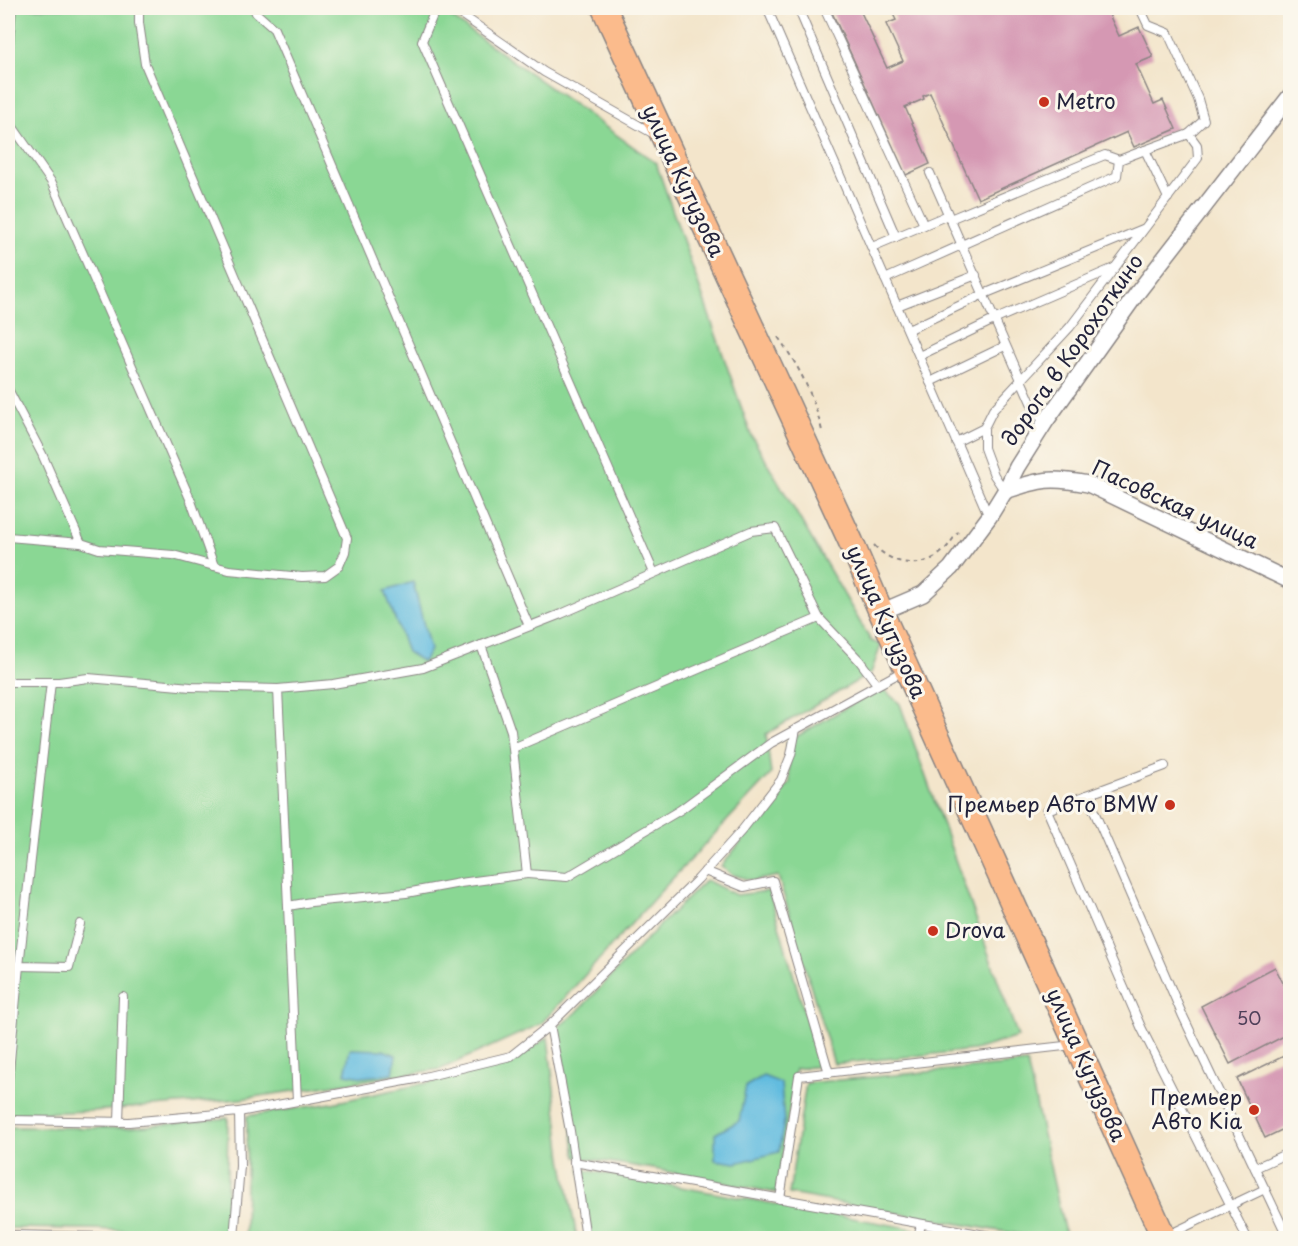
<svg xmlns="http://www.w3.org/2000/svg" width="1298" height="1246" font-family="'Playpen Sans',sans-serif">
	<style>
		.green { fill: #8ad794; stroke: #567c68; stroke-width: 1.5 }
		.water { fill: #62bcdf; stroke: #426f8d; stroke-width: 1.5 }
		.building { fill: #d598b3 }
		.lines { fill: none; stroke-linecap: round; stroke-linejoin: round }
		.service-casing { stroke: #8a8483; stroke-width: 10 }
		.minor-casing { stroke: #8a8483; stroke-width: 18 }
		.primary-casing { stroke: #8a8483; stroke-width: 27 }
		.path { stroke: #8a8483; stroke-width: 2; stroke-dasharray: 4.5 4.5; stroke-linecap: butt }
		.service { stroke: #fff; stroke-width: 8 }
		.minor { stroke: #fff; stroke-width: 15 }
		.primary { stroke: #fbbb8c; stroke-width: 24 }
		.poi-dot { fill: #c8321e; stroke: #fbf7ec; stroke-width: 2 }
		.labels { text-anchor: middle; stroke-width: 6; stroke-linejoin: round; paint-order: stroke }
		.number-label { font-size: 18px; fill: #4f4059 }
		.poi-label { font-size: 21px; fill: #22223b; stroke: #fbf7ec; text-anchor: start }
		.street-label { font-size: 21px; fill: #22223b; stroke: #fbf7ec }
	</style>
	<rect width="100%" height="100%" fill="#fbf7ec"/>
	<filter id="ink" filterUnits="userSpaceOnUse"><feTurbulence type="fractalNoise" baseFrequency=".0167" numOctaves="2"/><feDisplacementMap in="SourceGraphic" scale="12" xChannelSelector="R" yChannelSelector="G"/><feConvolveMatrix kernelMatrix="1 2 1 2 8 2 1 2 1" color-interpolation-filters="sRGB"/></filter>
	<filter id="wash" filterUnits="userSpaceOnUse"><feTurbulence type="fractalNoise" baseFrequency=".008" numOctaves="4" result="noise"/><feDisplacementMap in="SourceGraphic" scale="24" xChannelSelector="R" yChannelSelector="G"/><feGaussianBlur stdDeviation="1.35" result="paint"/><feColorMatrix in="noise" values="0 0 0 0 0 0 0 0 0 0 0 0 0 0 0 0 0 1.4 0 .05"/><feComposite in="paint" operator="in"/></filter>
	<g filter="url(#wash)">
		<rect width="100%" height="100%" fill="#f3e5cb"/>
		<g class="green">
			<path d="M8,8H438L656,163L751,435L871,641L881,645L871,673L766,734L771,774L660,892L541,1024L441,1069L240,1099L92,1111L8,1114Z"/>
			<path d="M881,687L900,704L1018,1037L974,1050L834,1064L778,876L753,881L731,874L721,866L790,783L787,742Z"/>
			<path d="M706,880L736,895L769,891L820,1066L795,1069L777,1193L654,1169L576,1157L558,1027L576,1013L662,923Z"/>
			<path d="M548,1037L562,1159L577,1238H291L245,1235L247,1116L332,1103L441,1080L514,1060Z"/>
			<path d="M1027,1063L1066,1238H1040L789,1194L806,1083Z"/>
			<path d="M228,1118L226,1235L92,1229L8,1228V1127L125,1128Z"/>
			<path d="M580,1169L914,1229L912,1238H591Z"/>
		</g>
		<g class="water">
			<path d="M413,582L430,650L423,662L407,652L385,591Z"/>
			<path d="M350,1049L383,1050L396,1055L393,1074L363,1077L345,1074Z"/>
			<path d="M763,1076L781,1083L784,1122L779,1152L736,1163L715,1160V1134L739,1121L746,1086Z"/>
		</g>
		<g id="blocks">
			<g class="building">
				<path d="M830,8H859L887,68L903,61L886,24L896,20L890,8H1106L1119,36L1139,27L1153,57L1136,64L1154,104L1163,100L1176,129L1134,147L1127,132L978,199L930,93L923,96L924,99L905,107L930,164L906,175Z"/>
				<path d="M1275,967L1290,997V1033L1230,1064L1201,1006Z"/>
				<path d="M1290,1053V1126L1265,1138L1237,1079Z"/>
			</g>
		</g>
	</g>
	<g filter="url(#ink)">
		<use href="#blocks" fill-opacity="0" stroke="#8a8483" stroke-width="1.5"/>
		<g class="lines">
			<defs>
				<g id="service">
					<path d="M254,8L256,13L274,29L529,626"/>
					<path d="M436,8L422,41L654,573"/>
					<path d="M452,8L544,72L654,134"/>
					<path d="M767,8L989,517"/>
					<path d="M798,8L896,237"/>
					<path d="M824,8L924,225"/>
					<path d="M1140,8L1148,25L1168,33L1198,99L1204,120L1189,134"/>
					<path d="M8,55L12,8"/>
					<path d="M8,120L52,183L191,501L214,566"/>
					<path d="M930,173L1036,414L1046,421"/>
					<path d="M950,219L1105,155L1119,160L1145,150L1168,198"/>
					<path d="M872,247L948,215"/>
					<path d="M885,279L1117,176L1119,160"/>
					<path d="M897,306L976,275"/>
					<path d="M908,330L984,294L1143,229"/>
					<path d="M919,356L996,319L1114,268"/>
					<path d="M930,382L1005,346"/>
					<path d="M8,389L42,454L81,543L8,537"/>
					<path d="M956,442L984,428"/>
					<path d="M1004,490L994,475L984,448V428L993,410L1070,327L1198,158L1197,145L1189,134L1145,150"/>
					<path d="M81,543L99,549L173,555L229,570L302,577L325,576L339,566L345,552L347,538L145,64L139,23V8"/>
					<path d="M481,645L511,731L527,874L567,877L680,810L771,743L903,671"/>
					<path d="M8,682H59L88,678L191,687L278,689"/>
					<path d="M51,682L19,966L69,967L80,924"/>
					<path d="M513,748L819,618"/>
					<path d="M1165,766L1047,810L1141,1027L1247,1238"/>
					<path d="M1087,795L1182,1014L1288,1238"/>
					<path d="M705,871L744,887L773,881L829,1073"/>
					<path d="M288,906L311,902L406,893L460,883L527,874"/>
					<path d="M8,965L19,966L8,1082"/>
					<path d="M297,1101L278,689L333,684L423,668L561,614L751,531L775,528L819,618L859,660L877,684"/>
					<path d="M239,1112L416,1079L511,1056L550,1025"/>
					<path d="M8,1120L129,1122L239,1112L240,1166L234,1238"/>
					<path d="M119,1122L123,997"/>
					<path d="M574,1162L1002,1238"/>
					<path d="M1255,1168L1290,1152"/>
					<path d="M780,1199L799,1076L1073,1045"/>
					<path d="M8,1235L158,1238"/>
					<path d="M1166,1236L1265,1189"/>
					<path d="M586,1238L570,1131L550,1025L698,879L743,829L781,780L791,755L796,729"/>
					<path d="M918,1238L921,1224"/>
				</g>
				<g id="minor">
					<path d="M1005,491C1042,479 1050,477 1088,484L1290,581"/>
					<path d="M881,612L923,594L951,568L989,517L1005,491L1017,467L1046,421L1138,292L1290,96"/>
				</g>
				<path id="primary" d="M604,8L851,542L881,612L1164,1238"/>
			</defs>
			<use href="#service" class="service-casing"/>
			<use href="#minor" class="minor-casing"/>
			<use href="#primary" class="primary-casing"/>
			<g class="path">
				<path d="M778,337C799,366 814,396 822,431"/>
				<path d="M874,545C892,565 922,571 943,551C949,546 953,538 958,532"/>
			</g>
			<use href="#service" class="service"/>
			<use href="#minor" class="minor"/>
			<use href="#primary" class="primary"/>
		</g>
	</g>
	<g class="poi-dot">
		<circle cx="1044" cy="102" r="6"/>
		<circle cx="1170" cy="805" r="6"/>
		<circle cx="933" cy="931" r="6"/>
		<circle cx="1254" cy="1110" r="6"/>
	</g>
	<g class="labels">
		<g class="number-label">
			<text x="1249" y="1025">50</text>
		</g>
		<g class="poi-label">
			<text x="1056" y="109">Metro</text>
			<text x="1158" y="812" text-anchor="end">Премьер Авто BMW</text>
			<text x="945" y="938">Drova</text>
			<text x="1242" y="1105" text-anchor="end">Премьер<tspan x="1242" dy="24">Авто Kia</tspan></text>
		</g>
		<g class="street-label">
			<text transform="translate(683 181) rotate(65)" y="7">улица Кутузова</text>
			<text transform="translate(1073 350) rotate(-55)" y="7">дорога в Корохоткино</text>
			<text transform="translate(1175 505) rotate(25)" y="7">Пасовская улица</text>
			<text transform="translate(886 622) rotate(66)" y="7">улица Кутузова</text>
			<text transform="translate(1086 1065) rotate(66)" y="7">улица Кутузова</text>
		</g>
	</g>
	<rect width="1298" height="1246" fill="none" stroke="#fbf7ec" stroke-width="30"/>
</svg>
